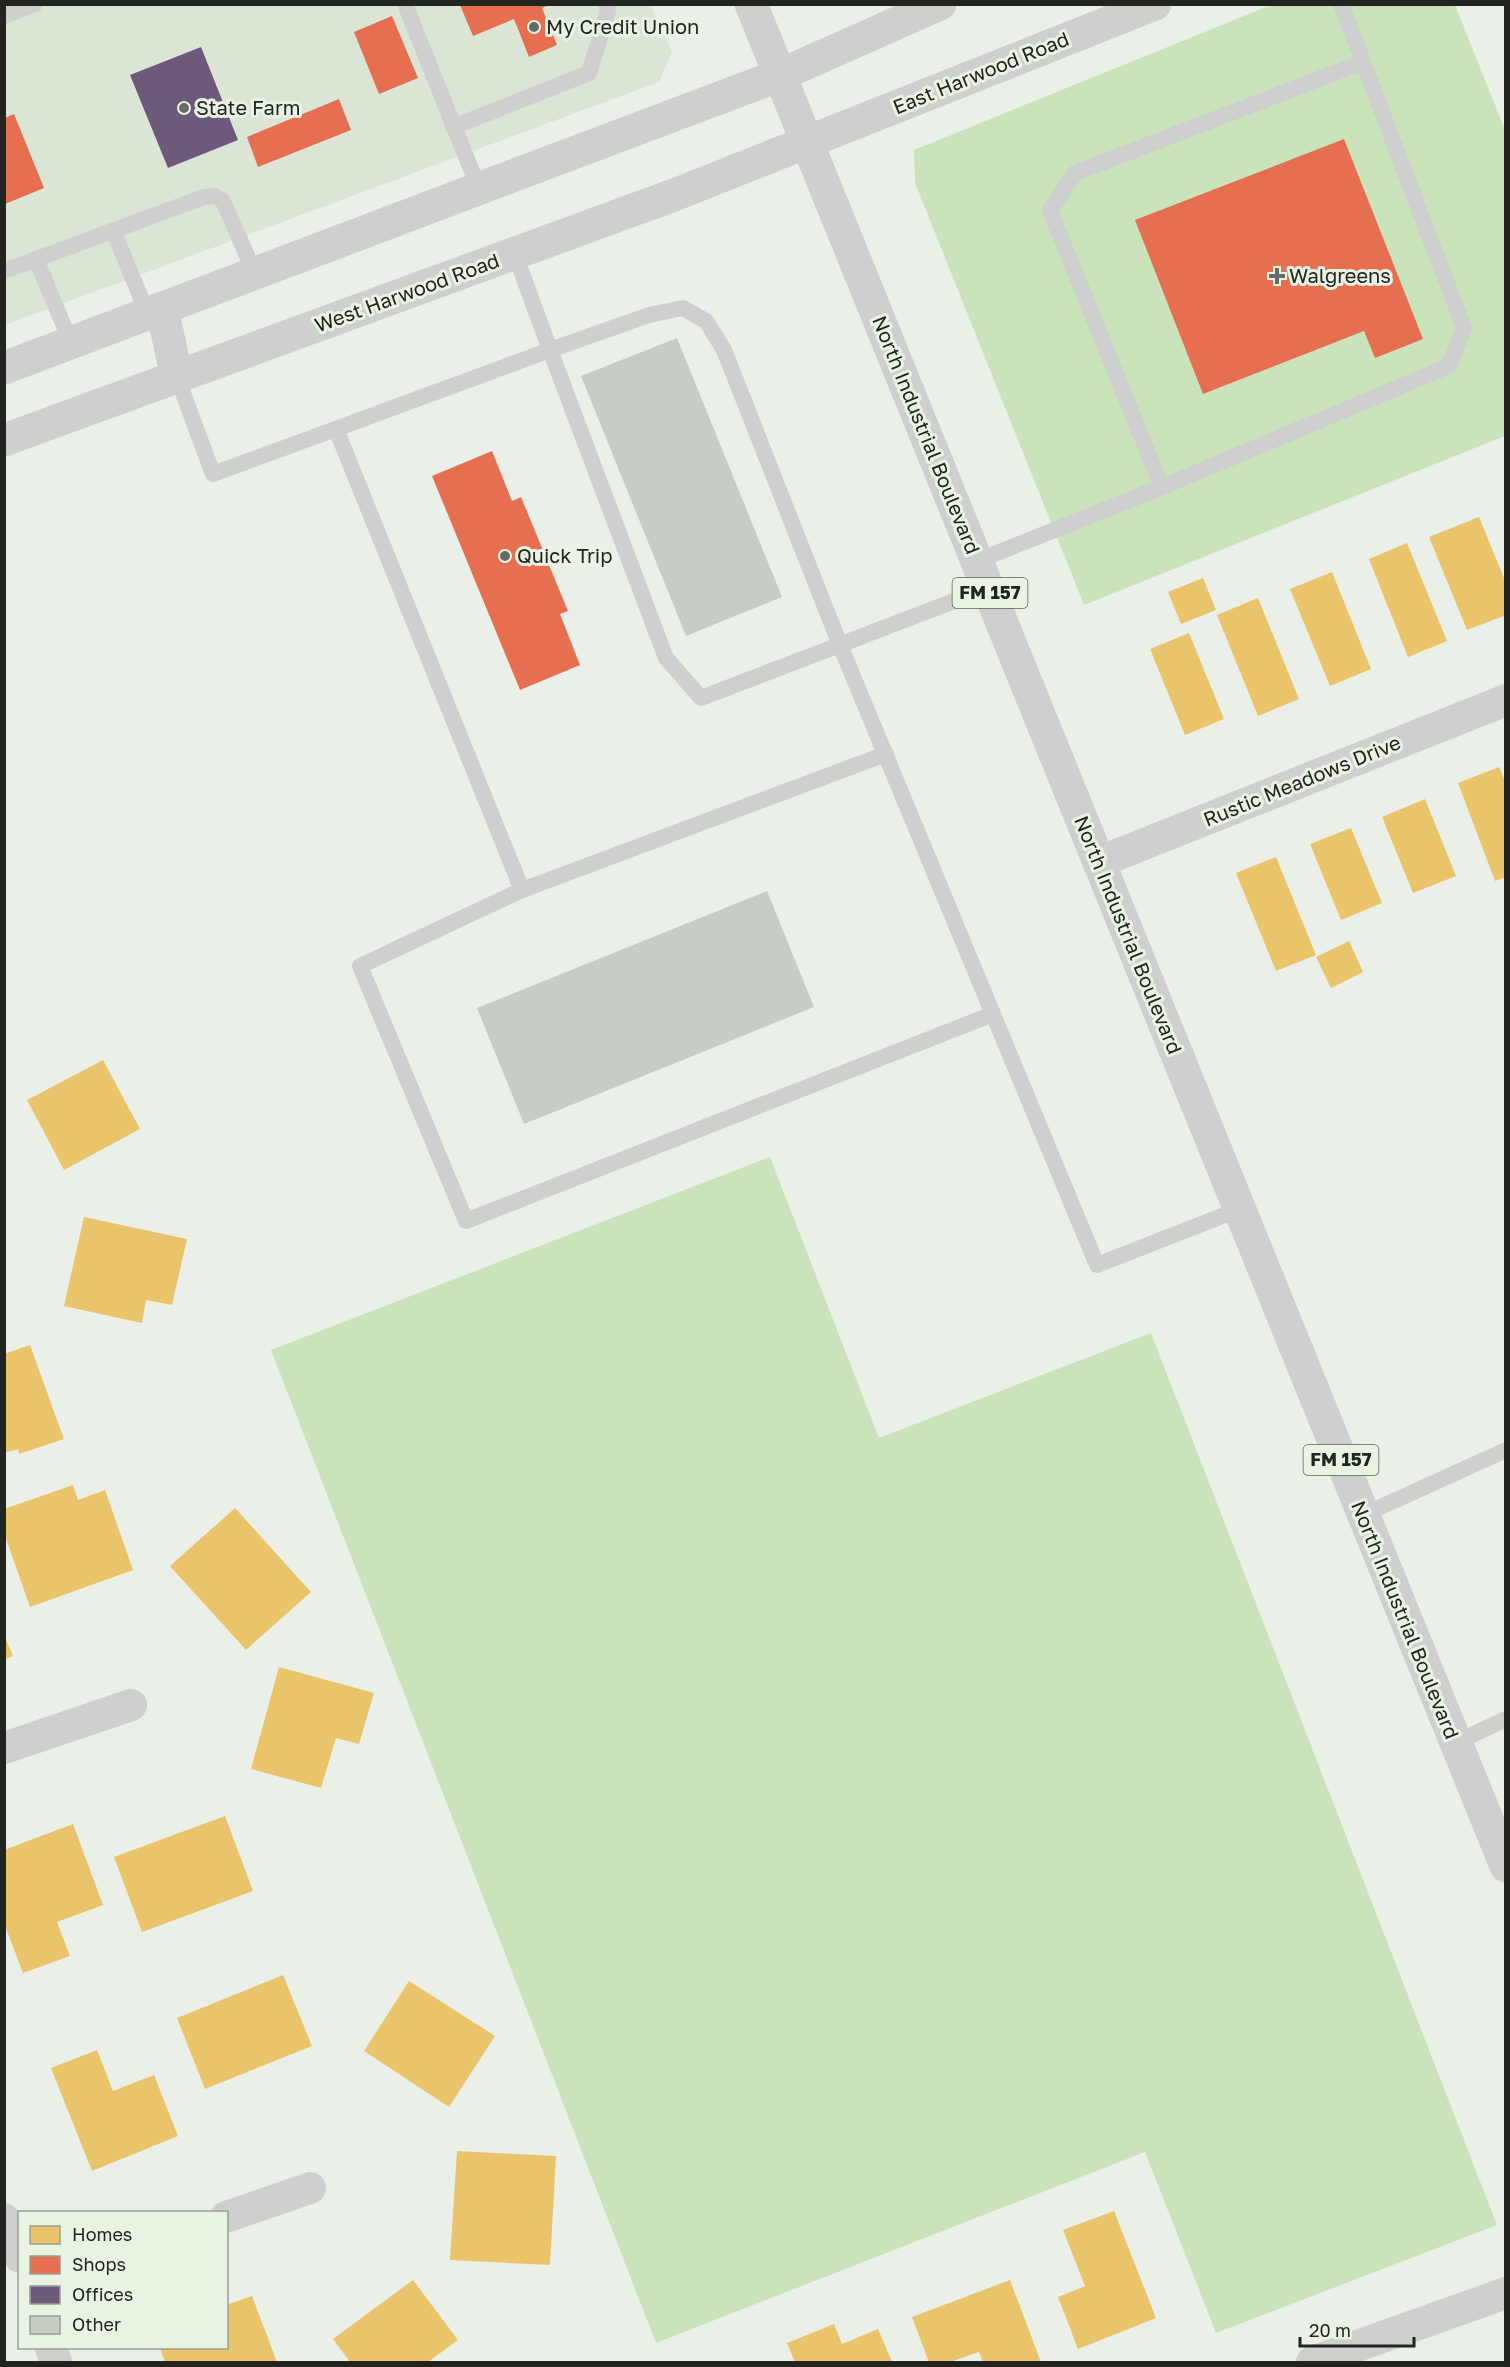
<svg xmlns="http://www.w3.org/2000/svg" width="1510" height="2367" font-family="'Golos Text',sans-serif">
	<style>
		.built { fill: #dbe5d6 }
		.green { fill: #cae3ba }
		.homes { fill: #e9c46a }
		.shops { fill: #e76f51 }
		.offices { fill: #6d597a }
		.building { fill: #c7ccc5 }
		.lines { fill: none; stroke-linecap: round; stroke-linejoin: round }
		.service { stroke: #cecfce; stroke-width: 16 }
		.minor { stroke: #cecfce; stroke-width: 32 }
		.secondary { stroke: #cecfce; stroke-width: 33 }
		.primary { stroke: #cecfce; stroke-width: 33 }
		.poi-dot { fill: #676b65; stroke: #e9f3e4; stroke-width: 2 }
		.labels { text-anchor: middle; stroke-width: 6; stroke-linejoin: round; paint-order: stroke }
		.shield { fill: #e9f3e4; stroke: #5d625a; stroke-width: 1.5 }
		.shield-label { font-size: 18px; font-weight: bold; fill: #21241f }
		.poi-label { font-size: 20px; fill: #21241f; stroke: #e9f3e4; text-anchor: start }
		.street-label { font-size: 20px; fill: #21241f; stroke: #e9f3e4 }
	</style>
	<rect width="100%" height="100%" fill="#eaf0e8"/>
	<path class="built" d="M5,5H651L672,52L659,82L5,325Z"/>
	<g class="green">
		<path d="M1271,5H1455L1505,130V436L1084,605L915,183L914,150Z"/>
		<path d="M770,1157L879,1438L1151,1333L1497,2225L1216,2333L1145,2152L656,2343L271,1350Z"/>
	</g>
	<g class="homes">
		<path d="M1479,517L1506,583V615L1467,630L1429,537Z"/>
		<path d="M1407,543L1447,641L1408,657L1369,559Z"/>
		<path d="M1332,572L1371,669L1330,686L1290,589Z"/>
		<path d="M1203,578L1216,610L1181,624L1168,592Z"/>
		<path d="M1258,598L1299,699L1258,716L1217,615Z"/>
		<path d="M1189,633L1224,719L1185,735L1150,649Z"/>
		<path d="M1499,767L1506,784V877L1495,881L1458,783Z"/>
		<path d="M1425,799L1456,876L1413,893L1382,817Z"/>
		<path d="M1351,828L1382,903L1341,920L1310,844Z"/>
		<path d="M1276,857L1316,955L1276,971L1236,873Z"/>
		<path d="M1349,941L1363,972L1331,988L1316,957Z"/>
		<path d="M103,1060L140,1129L64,1170L27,1100Z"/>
		<path d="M84,1217L187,1239L172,1305L146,1300L142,1323L64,1306Z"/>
		<path d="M30,1345L64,1439L19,1454L18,1449L4,1453V1354Z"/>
		<path d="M73,1485L78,1500L105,1490L133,1570L30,1607L4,1533V1509Z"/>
		<path d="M235,1508L311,1592L246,1650L170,1566Z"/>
		<path d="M4,1635L13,1656L4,1660Z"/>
		<path d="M279,1667L374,1693L359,1744L336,1738L321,1788L251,1769Z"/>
		<path d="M225,1816L253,1891L142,1932L114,1857Z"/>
		<path d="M73,1824L103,1905L57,1922L70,1956L23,1973L4,1923V1850Z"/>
		<path d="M283,1975L312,2046L205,2089L177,2018Z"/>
		<path d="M409,1981L495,2036L449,2107L364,2051Z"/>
		<path d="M97,2050L113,2091L154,2075L178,2136L92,2171L51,2068Z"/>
		<path d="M457,2151L556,2156L550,2265L450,2260Z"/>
		<path d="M1114,2211L1156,2318L1078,2349L1058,2297L1085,2286L1063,2230Z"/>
		<path d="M413,2280L458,2340L428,2362H350L333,2339Z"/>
		<path d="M1010,2280L1041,2362H983L979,2352L950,2362H929L912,2317Z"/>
		<path d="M252,2296L277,2362H165L160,2348H226V2305Z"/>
		<path d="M834,2324L842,2344L878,2329L892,2362H795L787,2343Z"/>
	</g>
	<g class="shops">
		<path d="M460,5H549L542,8L557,45L529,57L514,19L473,36Z"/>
		<path d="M392,16L418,78L379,94L354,32Z"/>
		<path d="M339,99L351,130L258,167L247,137Z"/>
		<path d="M14,114L44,188L5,204V118Z"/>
		<path d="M1344,139L1423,339L1375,358L1364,331L1203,394L1135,220Z"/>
		<path d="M492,451L512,501L521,497L568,611L560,614L580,665L520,690L432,476Z"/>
	</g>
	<path class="offices" d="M201,47L238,140L168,168L130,75Z"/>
	<g class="building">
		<path d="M677,338L782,597L686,636L581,376Z"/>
		<path d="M767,891L814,1007L524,1124L477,1008Z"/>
	</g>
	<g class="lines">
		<g class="service">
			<path d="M405,4L479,189"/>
			<path d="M4,16L35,4"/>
			<path d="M453,127L589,73L608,11L606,4"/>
			<path d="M113,230L148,315"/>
			<path d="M515,254L550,350L649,315L683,308L706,321L724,350L840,645L1097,1265L1240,1209"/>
			<path d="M36,259L71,343"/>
			<path d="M4,271L204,197L215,196L223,201L255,274"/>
			<path d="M177,377L213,474L550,350L666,658L701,698L988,588"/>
			<path d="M336,429L522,890L360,966L466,1221L993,1014"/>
			<path d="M1162,487L1050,211L1075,173L1363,62"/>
			<path d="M977,561L1162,487L1449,366L1464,328L1341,4"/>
			<path d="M522,890L886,754"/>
			<path d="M1363,1515L1506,1450"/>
			<path d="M1455,1743L1506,1719"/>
		</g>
		<g class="minor">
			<path d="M1099,862L1506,700"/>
			<path d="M4,1748L131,1705"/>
			<path d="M226,2217L310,2188"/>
			<path d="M4,2219L20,2257"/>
			<path d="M51,2348L56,2362"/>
			<path d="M1312,2362L1506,2293"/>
		</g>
		<g class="secondary">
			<path d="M162,309L177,377"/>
			<path d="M4,368L780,75L940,4"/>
			<path d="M4,440L674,195L1155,4"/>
		</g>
		<path class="primary" d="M751,4L1506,1866"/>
	</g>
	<g class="poi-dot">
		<circle cx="534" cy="27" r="6"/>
		<circle cx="184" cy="108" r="6"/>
		<path d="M1274 267h6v6h6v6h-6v6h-6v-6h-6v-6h6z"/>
		<circle cx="505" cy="556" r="6"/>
	</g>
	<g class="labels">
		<g class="shield">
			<rect x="952.5" y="578" width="75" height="30" rx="4.5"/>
			<rect x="1303.5" y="1445" width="75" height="30" rx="4.5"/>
		</g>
		<g class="shield-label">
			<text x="990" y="599">FM 157</text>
			<text x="1341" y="1466">FM 157</text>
		</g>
		<g class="poi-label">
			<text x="546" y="34">My Credit Union</text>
			<text x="196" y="115">State Farm</text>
			<text x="1289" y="283">Walgreens</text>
			<text x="517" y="563">Quick Trip</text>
		</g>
		<g class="street-label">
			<text transform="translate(981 73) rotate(-22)" y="7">East Harwood Road</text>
			<text transform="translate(407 293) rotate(-20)" y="7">West Harwood Road</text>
			<text transform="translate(926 435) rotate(68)" y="7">North Industrial Boulevard</text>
			<text transform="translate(1302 781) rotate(-22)" y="7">Rustic Meadows Drive</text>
			<text transform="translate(1128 935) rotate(68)" y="7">North Industrial Boulevard</text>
			<text transform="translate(1405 1620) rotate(68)" y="7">North Industrial Boulevard</text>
		</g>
	</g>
	<rect width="1510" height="2367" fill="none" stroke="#21241f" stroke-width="12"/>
	<rect x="18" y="2211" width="210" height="138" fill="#e9f3e4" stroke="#99a095" stroke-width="1.5"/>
	<rect x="30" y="2226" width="30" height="18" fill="#e9c46a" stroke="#99a095" stroke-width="1.5"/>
	<text x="72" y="2241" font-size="18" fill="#21241f">Homes</text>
	<rect x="30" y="2256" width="30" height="18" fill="#e76f51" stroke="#99a095" stroke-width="1.5"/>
	<text x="72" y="2271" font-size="18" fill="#21241f">Shops</text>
	<rect x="30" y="2286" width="30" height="18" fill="#6d597a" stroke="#99a095" stroke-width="1.5"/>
	<text x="72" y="2301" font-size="18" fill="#21241f">Offices</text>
	<rect x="30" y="2316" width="30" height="18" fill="#c7ccc5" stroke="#99a095" stroke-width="1.5"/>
	<text x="72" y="2331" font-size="18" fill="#21241f">Other</text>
	<path d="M1300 2337v9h114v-9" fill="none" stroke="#21241f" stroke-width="3"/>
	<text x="1309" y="2337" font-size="18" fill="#21241f" stroke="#e9f3e4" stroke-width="4.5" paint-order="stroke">20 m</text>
</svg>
